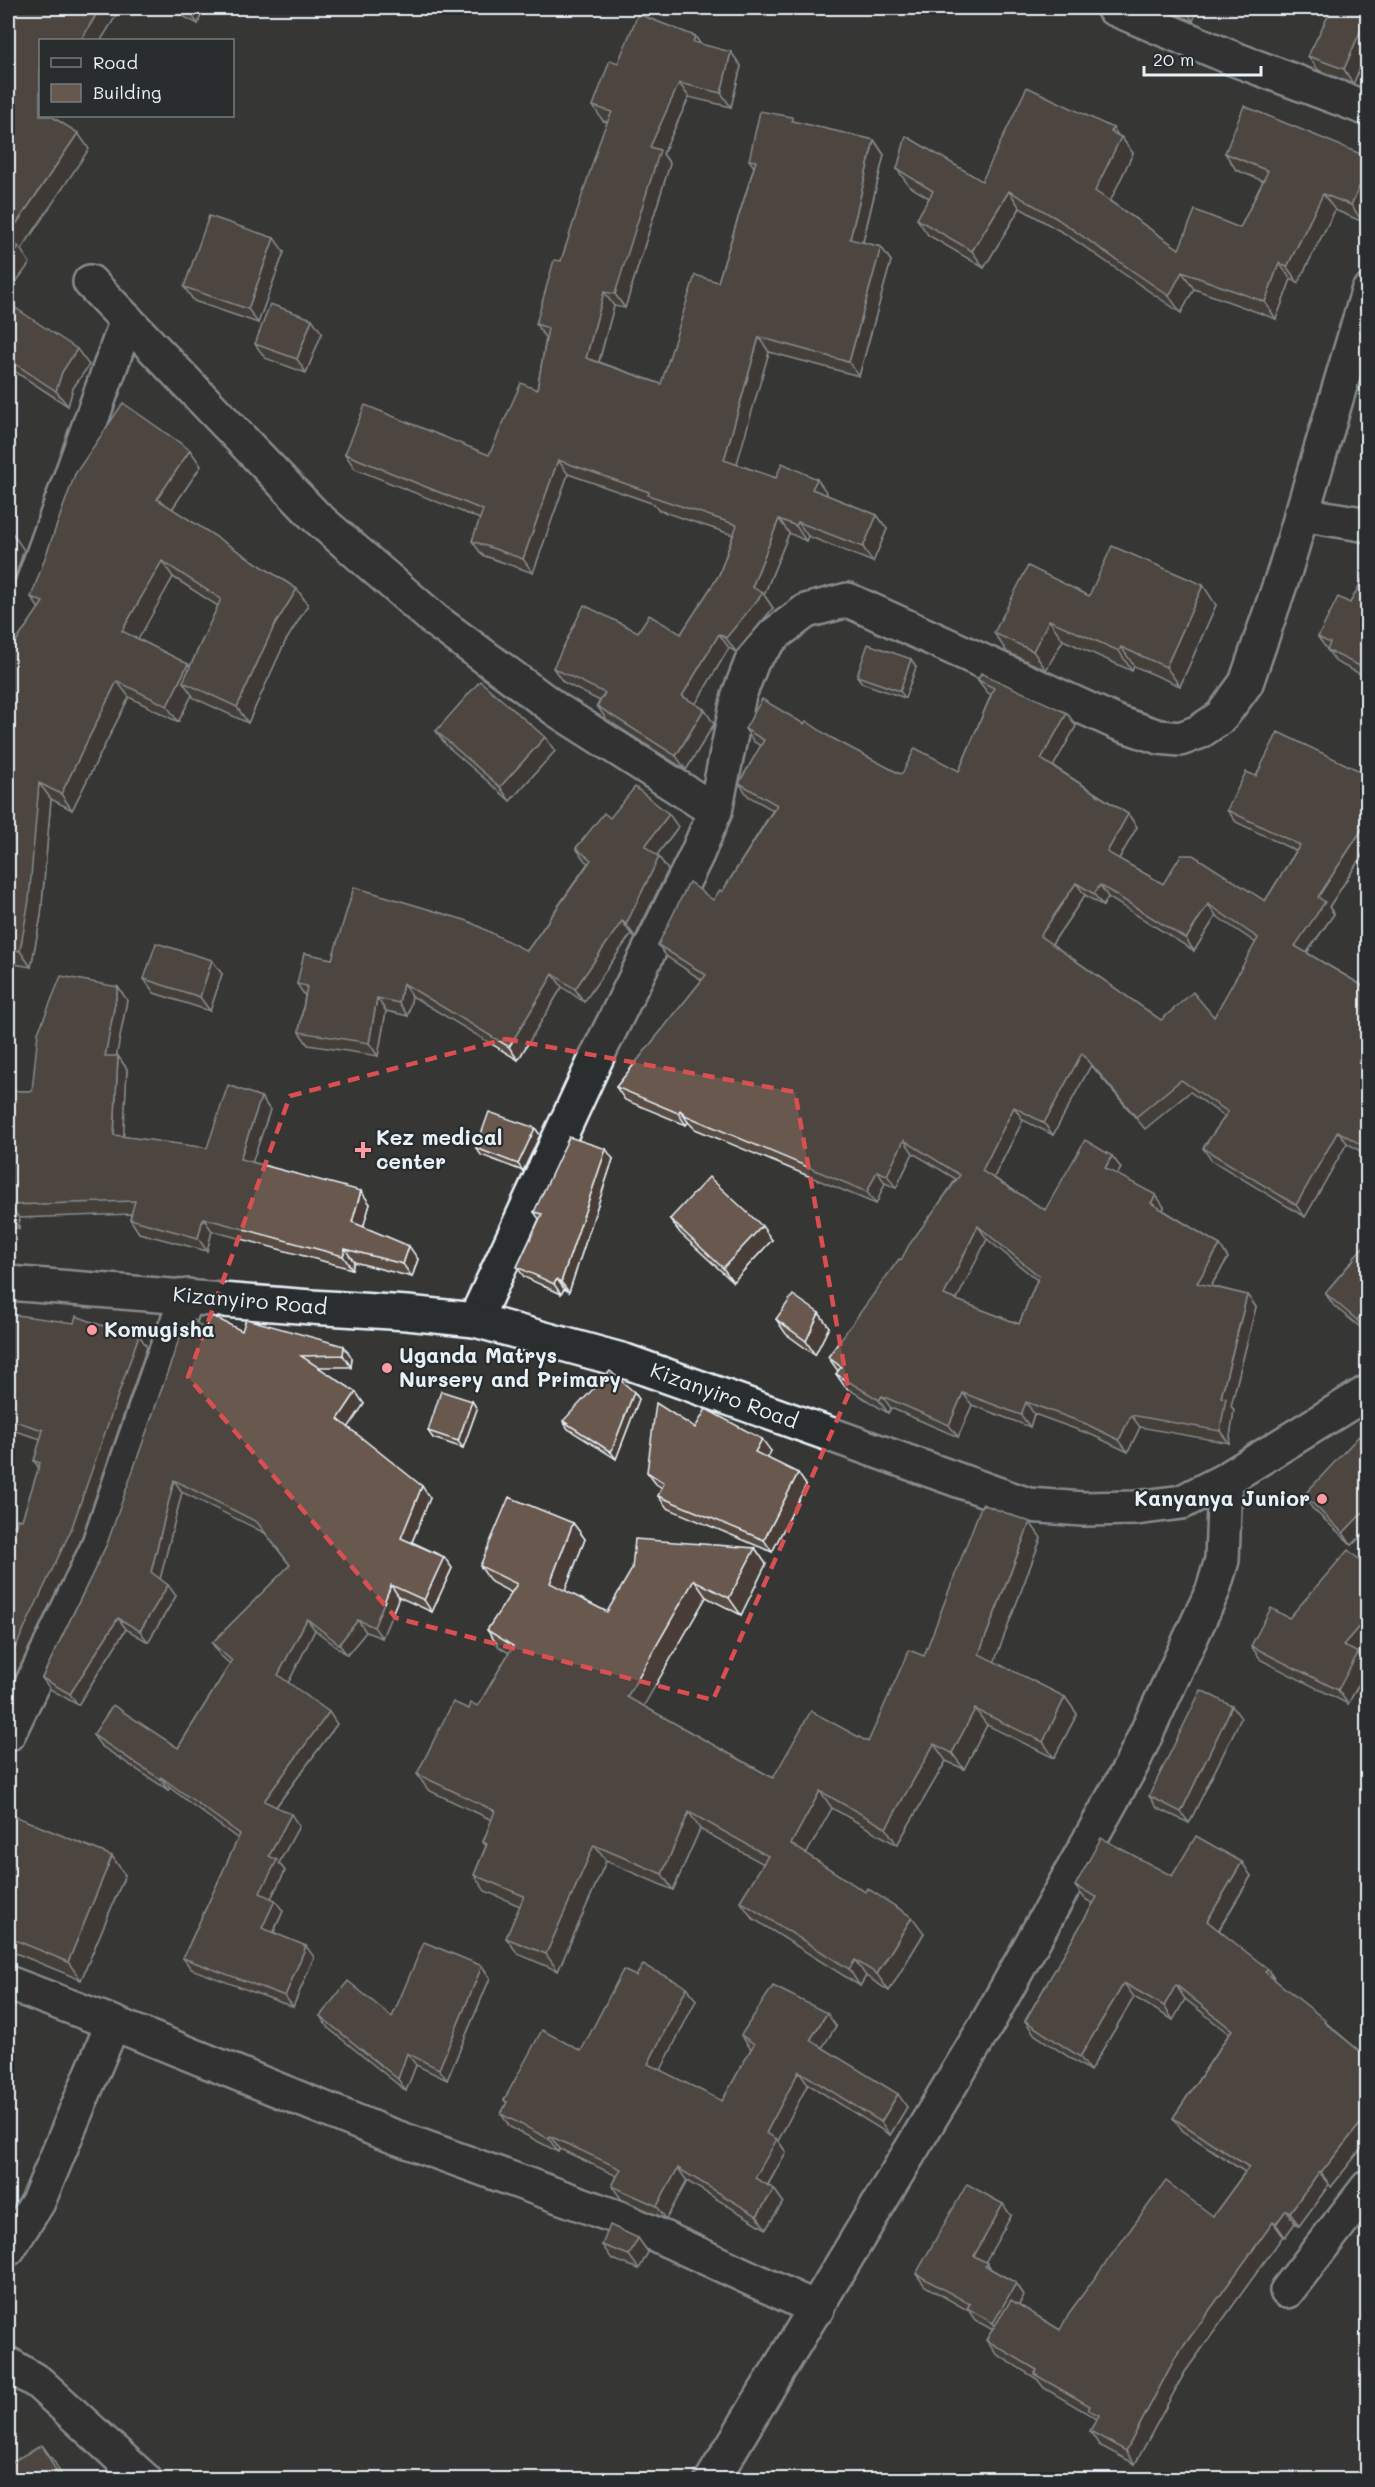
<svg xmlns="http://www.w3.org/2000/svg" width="1375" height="2487" font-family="Mali,sans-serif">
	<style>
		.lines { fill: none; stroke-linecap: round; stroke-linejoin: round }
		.minor-casing { stroke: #e8f1f8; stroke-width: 38 }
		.minor { stroke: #2a2d2e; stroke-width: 33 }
		.wall { fill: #594c43; stroke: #e8f1f8; stroke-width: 1.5; fill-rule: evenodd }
		.shaded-wall { fill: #483e37; stroke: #e8f1f8; stroke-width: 1.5 }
		.building { fill: #67584e; stroke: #e8f1f8; stroke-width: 1.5; fill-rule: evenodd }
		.marked { fill: none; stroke: #da5052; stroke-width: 4.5; stroke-dasharray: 12 8; stroke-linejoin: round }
		.poi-dot { fill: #ff9aa2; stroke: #2a2d2e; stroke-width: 2 }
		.labels { text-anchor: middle; stroke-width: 4.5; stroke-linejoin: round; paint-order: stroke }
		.poi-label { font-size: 21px; font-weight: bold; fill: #e8f1f8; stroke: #2a2d2e; text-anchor: start }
		.street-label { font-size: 21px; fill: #e8f1f8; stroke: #2a2d2e }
	</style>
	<rect width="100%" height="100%" fill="#363634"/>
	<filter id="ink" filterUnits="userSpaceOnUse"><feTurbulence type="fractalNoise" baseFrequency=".0167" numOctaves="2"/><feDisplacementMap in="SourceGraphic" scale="12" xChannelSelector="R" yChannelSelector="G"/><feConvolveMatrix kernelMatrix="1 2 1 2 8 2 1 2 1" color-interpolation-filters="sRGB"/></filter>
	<g filter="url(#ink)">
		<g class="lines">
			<defs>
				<g id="minor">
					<path d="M1113,8L1232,58L1368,109"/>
					<path d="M90,282L315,516L436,621L557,710L715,811L697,854L600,1050L475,1320"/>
					<path d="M1301,514L1368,525"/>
					<path d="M8,652L127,320"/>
					<path d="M715,811L739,695L753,659L774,635L806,611L848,600L1118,723L1159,737L1180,739L1199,732L1221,717L1246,683L1285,570L1368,292"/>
					<path d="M8,1283L311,1307L407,1313L475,1320L625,1361L1028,1505L1083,1509L1136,1508L1182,1502L1225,1480L1368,1392"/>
					<path d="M8,1734L97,1549L162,1361L188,1296"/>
					<path d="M8,1983L113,2023L382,2132L622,2219L817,2309"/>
					<path d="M8,2249L38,2202L113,2023"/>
					<path d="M1287,2291L1368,2187"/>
					<path d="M8,2364L39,2383L145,2480"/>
					<path d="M712,2480L984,2029L1132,1764L1213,1590L1222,1560L1225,1480"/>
				</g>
			</defs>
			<use href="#minor" class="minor-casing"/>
			<use href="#minor" class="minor"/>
		</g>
		<g class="wall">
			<path d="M167,8H203L198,24Z"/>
			<path d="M1160,8H1198L1193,21Z"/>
			<path d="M1368,8V50L1353,84L1318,70L1308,56Z"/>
			<path d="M695,36L700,44L741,66L731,107L689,97L663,154L670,164L625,308L614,306L599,362L661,384L718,282L754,167L749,160L796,122L874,140L884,155L863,242L881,247L891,261L859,376L769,352L736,464L776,478L827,493L826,495L877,515L887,529L873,562L808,536L806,541L789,533L764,595L773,608L736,652L729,648L695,704L714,724L686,770L607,720L597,706L600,701L563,682L553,668L638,632L681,634L719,575L733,535L658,510L654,504L568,474L533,573L482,555L472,541L480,519L355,469L345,454L489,455L537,390L546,339L536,324L561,261L608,122L603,121L593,106L618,63Z"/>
			<path d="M1118,136L1121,137L1133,153L1110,201L1179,249L1240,228L1263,181L1236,170L1225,153L1368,157V212L1363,222L1335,210L1298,283L1291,279L1276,319L1194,289L1181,313L1067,235L1020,208L984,268L928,235L917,219L929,198L909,186L897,169L982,181Z"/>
			<path d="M284,252L258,323L194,301L184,287Z"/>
			<path d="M8,303L89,365L73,388L68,406L8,367Z"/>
			<path d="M322,333L306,373L265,358L255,344Z"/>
			<path d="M201,466L172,509L297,589L308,605L285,642L248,723L194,698L192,695L178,722L129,697L72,810L51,799L41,916L31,967L8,963V653L39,609L31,597ZM173,577L218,606L190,667L188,664L138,639Z"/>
			<path d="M1368,569V678L1336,662L1318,637L1350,603Z"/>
			<path d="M1089,596L1216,605L1180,686L1134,666L1132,671L1063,640L1046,670L1007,652L994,633Z"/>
			<path d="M916,667L905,698L862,683L857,676Z"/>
			<path d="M978,680L1067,713L1076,726L1053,766L1128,814L1137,827L1119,859L1163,884L1265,901L1296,851L1236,822L1227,810L1256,776L1364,773L1368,767V846L1329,907L1334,914L1307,953L1368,989V1156L1347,1143L1305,1217L1211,1160L1203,1148L1225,1117L1190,1092L1145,1129L1091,1065L1053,1135L1023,1120L994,1178L1045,1210L1112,1156L1121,1168L1117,1174L1164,1207L1163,1210L1220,1245L1228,1258L1211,1286L1247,1295L1256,1307L1231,1406L1234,1410L1229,1443L1140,1427L1128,1452L1092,1435L1034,1414L1030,1427L972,1405L958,1437L891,1408L888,1413L845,1387L836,1374L838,1371L828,1357L901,1260L956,1179L913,1153L896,1188L885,1183L876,1204L695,1129L688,1122L686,1125L625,1100L616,1087L702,980L667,957L658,945L713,900L722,892L773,810L748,796L739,783L761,746L754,742L745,729L804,724L900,774L959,771L991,695L987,692ZM1085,895L1103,906L1108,897L1194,951L1216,916L1256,943L1214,1017L1161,1020L1052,944ZM987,1239L1037,1280L1019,1324L956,1300Z"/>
			<path d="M436,731L555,751L510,801L446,745Z"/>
			<path d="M610,818L678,827L657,855L668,870L635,937L631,934L584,1002L562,987L518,1060L412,996L408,1016L386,1011L378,1056L308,1045L299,1032L305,996L297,984L332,959L527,951L588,863L585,861L576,848Z"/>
			<path d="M222,974L210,1011L154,993L144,979Z"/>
			<path d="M127,1000L116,1056H118L127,1069L123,1137L207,1148L261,1097L270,1110L252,1162L370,1204L363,1227L418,1259L412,1277L354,1262L352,1269L212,1231L207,1251L139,1233L130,1219L131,1214L19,1218V1228H8V1091H32Z"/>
			<path d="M535,1128L540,1135L523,1171L481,1155L476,1148Z"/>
			<path d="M613,1159L569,1292L564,1289L561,1294L524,1277L517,1267L539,1219L534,1212Z"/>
			<path d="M670,1219L772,1240L733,1282L680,1233Z"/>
			<path d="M1368,1242V1330L1366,1332L1334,1306L1325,1293Z"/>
			<path d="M819,1313L829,1327L815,1355L786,1334L776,1319Z"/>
			<path d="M8,1314L147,1347L80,1542L10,1687L8,1686V1525L16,1526L22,1520L39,1468L34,1461L41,1439L8,1429Z"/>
			<path d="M204,1329L242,1331L352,1358L351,1367H318L364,1404L348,1427L430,1498L412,1542L444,1557L452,1568L432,1612L399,1597L382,1638L366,1632L347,1655L315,1630L288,1683L337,1724L276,1807L299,1826L279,1863L285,1871L271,1898L283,1911L274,1932L314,1957L293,2007L191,1969L183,1958L238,1839L170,1788L168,1790L101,1746L93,1735L178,1748L230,1664L220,1655L212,1643L290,1565L265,1533L182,1492L160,1579L176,1596L148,1642L126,1629L78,1705L50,1689L42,1678L107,1544Z"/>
			<path d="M634,1392L639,1399L616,1459L568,1429L563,1421Z"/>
			<path d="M472,1401L477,1409L463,1448L433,1438L428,1431Z"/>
			<path d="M695,1428L771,1451L767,1458L798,1473L806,1485L772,1552L667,1508L658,1496L662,1488L656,1484L647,1472Z"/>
			<path d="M1368,1441V1529L1352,1545L1312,1508L1304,1495Z"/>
			<path d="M573,1523L585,1539L565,1591L607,1612L755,1548L766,1564L741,1615L706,1597L643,1706L773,1778L868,1742L924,1656L1041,1538L994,1662L1065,1697L1077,1714L1054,1758L987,1725L964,1769L946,1761L897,1845L832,1808L806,1854L924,1933L889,1991L866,1976L860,1986L752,1918L740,1901L764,1864L700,1829L673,1890L606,1861L558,1971L518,1954L506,1938L520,1906L485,1891L474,1875L486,1846L483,1842L492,1820L428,1790L417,1774L469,1709L478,1706L509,1653L499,1647L487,1630L512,1593L491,1582L480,1566Z"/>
			<path d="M1368,1567V1642L1358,1653L1368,1667L1348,1704L1261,1660L1251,1646L1289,1618Z"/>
			<path d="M1241,1718L1189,1823L1157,1808L1149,1796Z"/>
			<path d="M8,1827L125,1875L81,1980L8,1950Z"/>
			<path d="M1172,1876H1251L1219,1930L1276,1981L1368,2058V2140L1331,2187L1329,2185L1299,2226L1295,2223L1285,2237L1283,2236L1185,2372L1135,2464L1099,2445L1090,2431L1096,2420L1092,2416L1044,2388L1037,2379L996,2354L986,2340L993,2330L975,2320L969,2311L925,2286L916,2274L1011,2216L985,2262L991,2269L1016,2283L1024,2295L1019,2305L1060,2330L1213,2216L1245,2172L1183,2131L1173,2118L1229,2034L1185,1999L1173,2020L1134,1997L1090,2071L1035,2035L1025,2021L1094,1904L1085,1899L1075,1886Z"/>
			<path d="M482,1966L490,1978L447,2080L416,2065L406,2091L328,2028L320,2016L392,2017Z"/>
			<path d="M636,1976L687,1987L696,2000L660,2071L722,2101L751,2049L741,2035L836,2026L822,2047L907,2107L890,2135L808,2084L778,2141L786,2152L768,2185L774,2189L783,2202L766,2229L687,2181L666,2219L621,2199L612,2186L617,2176L560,2149L558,2152L510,2127L501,2114L507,2103L504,2100L581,2051Z"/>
			<path d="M638,2238L648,2252L639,2269L612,2259L602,2245Z"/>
		</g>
		<g class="shaded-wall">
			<path d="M100,8H121L101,40H81Z"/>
			<path d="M187,8H203L198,24Z"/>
			<path d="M1185,8H1198L1193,21L1185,9Z"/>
			<path d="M1368,13V50L1353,84L1344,69Z"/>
			<path d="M695,36L705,51L693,42Z"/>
			<path d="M731,52L741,66L731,107L721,93Z"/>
			<path d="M679,83L689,97L663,154L670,164L625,308L615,294L650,147Z"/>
			<path d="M1113,128L1120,138L1121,137L1133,153L1107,208L1095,191Z"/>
			<path d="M78,133L89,149L21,250L30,263L8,293V236Z"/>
			<path d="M874,140L884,155L860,253L850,239Z"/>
			<path d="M1368,168V212L1363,222L1351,205Z"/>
			<path d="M1009,191L1020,208L984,268L972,251Z"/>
			<path d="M1323,194L1335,210L1298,283L1287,267Z"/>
			<path d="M274,238L284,252L258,323L248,309Z"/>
			<path d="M881,247L891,261L859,376L849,362Z"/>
			<path d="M1279,263L1291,279L1276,319L1265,302Z"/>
			<path d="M1182,272L1194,289L1181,313L1169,296Z"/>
			<path d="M604,292L614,306L596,372L586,358Z"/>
			<path d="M312,319L322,333L306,373L297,359Z"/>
			<path d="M759,337L769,352L734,474L724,460Z"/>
			<path d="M77,349L89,365L73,388L68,406L56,391L62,372Z"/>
			<path d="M190,450L201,466L168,515L157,499Z"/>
			<path d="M558,460L568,474L533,573L523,559Z"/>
			<path d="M817,479L827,493L822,504L812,489Z"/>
			<path d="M877,515L887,529L873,562L863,547Z"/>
			<path d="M779,519L789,533L764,595L773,608L736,652L726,638L752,587Z"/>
			<path d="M798,522L808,536L806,541L796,526Z"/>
			<path d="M13,534L24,550L8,598V550Z"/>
			<path d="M162,561L173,577L134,647L122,631Z"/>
			<path d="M1203,585L1216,605L1180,686L1166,667Z"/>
			<path d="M297,589L308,605L285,642L248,723L237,707L274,626Z"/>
			<path d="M1049,620L1063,640L1046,670L1033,651Z"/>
			<path d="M719,634L729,648L692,710L682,696Z"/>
			<path d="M1121,647L1134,666L1132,671L1119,651Z"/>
			<path d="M911,659L916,667L905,698L900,691Z"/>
			<path d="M188,664L199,680L183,682L192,695L178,722L167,706Z"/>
			<path d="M117,681L129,697L72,810L61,794Z"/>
			<path d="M704,709L714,724L686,770L676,756Z"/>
			<path d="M1067,713L1076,726L1050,772L1041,759Z"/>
			<path d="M545,737L555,751L510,801L500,787Z"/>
			<path d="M39,783L51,799L41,916L31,967L20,951Z"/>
			<path d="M669,814L678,827L654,859L645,846Z"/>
			<path d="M1128,814L1137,827L1116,864L1107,852Z"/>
			<path d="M1368,820V846L1329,907L1334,914L1303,958L1295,946L1318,897Z"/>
			<path d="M659,857L668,870L635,937L626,924Z"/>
			<path d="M1076,883L1085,895L1049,948L1040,936Z"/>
			<path d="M1100,885L1108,897L1103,906L1094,894Z"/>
			<path d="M1208,904L1216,916L1194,951L1186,939Z"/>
			<path d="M622,921L631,934L584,1002L575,989Z"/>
			<path d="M212,960L222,974L210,1011L200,997Z"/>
			<path d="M553,974L562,987L518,1060L509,1047Z"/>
			<path d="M403,983L412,996L408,1016L399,1003Z"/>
			<path d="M118,987L127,1000L114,1069L105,1056Z"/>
			<path d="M377,998L386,1011L378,1056L369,1043Z"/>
			<path d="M1082,1053L1091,1065L1053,1135L1044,1123Z"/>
			<path d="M118,1056L127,1069L123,1148L114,1135Z"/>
			<path d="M261,1097L270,1110L249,1172L240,1159Z"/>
			<path d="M1014,1107L1023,1120L991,1183L982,1171Z"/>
			<path d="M680,1110L688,1122L686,1125L678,1113Z"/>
			<path d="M535,1128L540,1135L523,1171L518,1164Z"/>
			<path d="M1338,1131L1347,1143L1305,1217L1296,1205Z"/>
			<path d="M904,1140L913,1153L896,1188L887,1175Z"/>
			<path d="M606,1149L613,1159L569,1292L561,1282Z"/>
			<path d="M1112,1156L1121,1168L1114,1180L1105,1168Z"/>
			<path d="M877,1171L885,1183L876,1204L867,1192Z"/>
			<path d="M361,1191L370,1204L361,1235L352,1222Z"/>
			<path d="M1156,1195L1164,1207L1160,1216L1151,1203Z"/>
			<path d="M10,1205L19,1218V1228L10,1215Z"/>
			<path d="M203,1218L212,1231L207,1251L198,1238Z"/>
			<path d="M762,1226L772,1240L733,1282L723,1268Z"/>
			<path d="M978,1226L987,1239L953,1307L944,1295Z"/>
			<path d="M1220,1245L1228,1258L1205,1295L1197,1283Z"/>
			<path d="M409,1246L418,1259L412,1277L403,1264Z"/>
			<path d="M345,1249L354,1262L352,1269L343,1256Z"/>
			<path d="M557,1279L564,1289L561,1294L554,1284Z"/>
			<path d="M1247,1295L1256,1307L1231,1406L1234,1410L1229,1443L1220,1431L1221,1397Z"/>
			<path d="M1368,1307V1330L1366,1332L1357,1320Z"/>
			<path d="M819,1313L829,1327L815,1355L806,1341Z"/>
			<path d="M139,1335L147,1347L80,1542L10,1687L8,1684V1663Z"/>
			<path d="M344,1346L352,1358L351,1367L343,1355Z"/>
			<path d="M356,1392L364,1404L346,1431L338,1419Z"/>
			<path d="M634,1392L639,1399L616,1459L611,1452Z"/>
			<path d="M963,1393L972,1405L958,1437L949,1425Z"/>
			<path d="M882,1396L891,1408L888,1413L879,1400Z"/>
			<path d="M472,1401L477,1409L463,1448L458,1441Z"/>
			<path d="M1026,1402L1034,1414L1030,1427L1021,1415Z"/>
			<path d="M1131,1415L1140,1427L1128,1452L1119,1440Z"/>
			<path d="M762,1439L771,1451L764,1464L755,1452Z"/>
			<path d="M798,1473L806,1485L772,1552L764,1540Z"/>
			<path d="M174,1480L182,1492L159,1583L151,1572Z"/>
			<path d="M422,1486L430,1498L409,1549L401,1538Z"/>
			<path d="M1368,1507V1529L1352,1545L1343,1533Z"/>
			<path d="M1030,1522L1041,1538L991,1671L979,1654Z"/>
			<path d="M573,1523L585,1539L561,1600L550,1583Z"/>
			<path d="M755,1548L766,1564L741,1615L729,1598Z"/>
			<path d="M444,1557L452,1568L432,1612L424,1600Z"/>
			<path d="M694,1580L706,1597L639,1714L627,1697Z"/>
			<path d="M168,1585L176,1596L148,1642L140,1631Z"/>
			<path d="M391,1585L399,1597L382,1638L374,1627Z"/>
			<path d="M1368,1616V1642L1358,1653L1368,1667L1348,1704L1338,1690L1343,1645Z"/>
			<path d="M118,1618L126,1629L78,1705L70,1694Z"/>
			<path d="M307,1619L315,1630L286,1687L278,1675Z"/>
			<path d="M358,1620L366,1632L347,1655L339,1644Z"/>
			<path d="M1065,1697L1077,1714L1054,1758L1043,1742Z"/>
			<path d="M1232,1706L1241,1718L1189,1823L1181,1812Z"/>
			<path d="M975,1709L987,1725L964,1769L952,1753Z"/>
			<path d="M329,1712L337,1724L272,1812L264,1801Z"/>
			<path d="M934,1744L946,1761L897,1845L886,1828Z"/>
			<path d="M161,1777L170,1788L168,1790L160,1779Z"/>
			<path d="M820,1791L832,1808L803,1860L791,1844Z"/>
			<path d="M689,1812L700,1829L673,1890L662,1874Z"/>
			<path d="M291,1814L299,1826L279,1863L285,1871L268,1904L260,1893L269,1856Z"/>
			<path d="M594,1845L606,1861L558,1971L546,1954Z"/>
			<path d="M112,1856L125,1875L81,1980L68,1962Z"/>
			<path d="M1242,1862L1251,1876L1216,1934L1207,1921Z"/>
			<path d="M275,1900L283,1911L270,1939L262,1928Z"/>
			<path d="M912,1917L924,1933L889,1991L877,1974Z"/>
			<path d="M306,1946L314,1957L293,2007L285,1996Z"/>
			<path d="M855,1960L866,1976L860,1986L849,1969Z"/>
			<path d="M482,1966L490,1978L447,2080L439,2069Z"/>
			<path d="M1268,1969L1277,1983L1265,1972Z"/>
			<path d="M1124,1983L1134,1997L1090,2071L1080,2057Z"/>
			<path d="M1176,1985L1185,1999L1173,2020L1164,2006Z"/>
			<path d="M687,1987L696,2000L657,2078L648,2064Z"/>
			<path d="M827,2013L836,2026L819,2053L810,2040Z"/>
			<path d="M407,2053L416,2065L406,2091L398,2079Z"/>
			<path d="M799,2071L808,2084L778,2141L786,2152L764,2191L755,2178L766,2133Z"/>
			<path d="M898,2094L907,2107L890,2135L881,2122Z"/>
			<path d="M1360,2124L1368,2135V2140L1331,2187L1321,2173Z"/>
			<path d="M550,2136L560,2149L558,2152L549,2139Z"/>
			<path d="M678,2168L687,2181L666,2219L657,2206Z"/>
			<path d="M1319,2172L1329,2185L1299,2226L1290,2212Z"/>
			<path d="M774,2189L783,2202L766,2229L757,2216Z"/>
			<path d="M1003,2204L1011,2216L982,2268L974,2256Z"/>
			<path d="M1286,2210L1295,2223L1285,2237L1276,2224Z"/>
			<path d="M1273,2222L1283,2236L1185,2372L1135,2464L1126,2451L1175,2358Z"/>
			<path d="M638,2238L648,2252L639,2269L629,2255Z"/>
			<path d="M1016,2283L1024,2295L1001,2335L993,2323Z"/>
			<path d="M42,2445L55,2463L64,2480H61Z"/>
		</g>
		<g class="building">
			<path d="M8,8H100L81,40H40V116H51L78,133L8,236Z"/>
			<path d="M1332,8H1368V13L1344,69L1308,56Z"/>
			<path d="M638,14L695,36L693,42L731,52L721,93L679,83L650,147L660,150L615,294L604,292L586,358L661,384L695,275L718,282L756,161L749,160L760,111L792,117V121L874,140L850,239L881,247L849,362L759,337L724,460L776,478L782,463L817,479L812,489L877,515L863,547L798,522L796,526L779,519L752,587L763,593L726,638L719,634L682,696L704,709L676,756L597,706L605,693L553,668L584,605L638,632L649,615L681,634L719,575L737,525L648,495L649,492L558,460L523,559L472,541L483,510L345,454L365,405L489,455L521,383L537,390L548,328L536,324L554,260L561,261L602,134L612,112L593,106L610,60L618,63Z"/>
			<path d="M1027,87L1113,128L1111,132L1121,137L1095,191L1179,249L1195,210L1240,228L1268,171L1225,153L1244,106L1368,157V168L1351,205L1323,194L1287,267L1279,263L1265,302L1182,272L1169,296L1056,218L1009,191L972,251L917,219L933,191L897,169L906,136L982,181Z"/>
			<path d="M209,216L274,238L248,309L184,287Z"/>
			<path d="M8,239L19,247L8,262Z"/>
			<path d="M8,303L77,349L62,372L56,391L8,359Z"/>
			<path d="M270,304L312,319L297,359L255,344Z"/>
			<path d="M123,403L190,450L157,499L297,589L274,626L237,707L183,682L221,599L162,561L122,631L188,664L167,706L117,681L61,794L39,783L29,900L20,951L8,949V653L43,602L31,597L75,474Z"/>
			<path d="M8,532L13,534L8,550Z"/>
			<path d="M1112,546L1203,585L1166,667L1121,647L1119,651L1049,620L1033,651L994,633L1028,566L1089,596Z"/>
			<path d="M1368,569V670L1327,650L1330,643L1318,637L1338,597L1350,603Z"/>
			<path d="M868,644L911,659L900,691L857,676Z"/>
			<path d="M981,673L1067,713L1041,759L1128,814L1107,852L1163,884L1181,855H1193L1265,901L1300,845L1227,810L1246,772L1256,776L1278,732L1364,773L1368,767V820L1318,897L1325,902L1295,946L1368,989V1149L1338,1131L1296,1205L1203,1148L1228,1112L1181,1080L1136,1117L1082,1053L1044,1123L1014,1107L982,1171L1045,1210L1085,1140L1112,1156L1105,1168L1156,1195L1151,1203L1220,1245L1197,1283L1247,1295L1221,1397L1226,1398L1220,1431L1131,1415L1119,1440L1084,1423L1026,1402L1021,1415L963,1393L949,1425L882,1396L879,1400L836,1374L841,1367L828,1357L899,1259L901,1260L909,1245L960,1175L904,1140L887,1175L877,1171L867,1192L687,1116L680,1110L678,1113L616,1087L706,975L658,945L689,882L713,900L720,890L722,892L777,805L739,783L764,740L745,729L762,699L804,724L806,721L830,737L900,774L903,772L915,748L959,771L994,688L978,680ZM1076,883L1094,894L1100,885L1186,939L1208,904L1258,938L1214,1017L1193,992L1161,1020L1040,936ZM978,1226L1039,1276L1019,1324L944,1295Z"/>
			<path d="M480,681L545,737L500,787L436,731Z"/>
			<path d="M635,787L669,814L645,846L659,857L626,924L622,921L575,989L553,974L509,1047L403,983L399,1003L377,998L369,1043L299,1032L307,986L297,984L304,953L332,959L354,887L468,921L527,951L591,860L576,848L604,813L610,818Z"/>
			<path d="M156,943L212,960L200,997L144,979Z"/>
			<path d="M61,976L118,987L105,1056H118L114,1135L207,1148L228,1085L261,1097L240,1159L361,1191L352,1222L409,1246L403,1264L345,1249L343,1256L203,1218L198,1238L130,1219L135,1201L10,1205V1215H8V1091H32L38,1033Z"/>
			<path d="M489,1112L535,1128L518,1164L476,1148Z"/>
			<path d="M569,1137L606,1149L561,1282L557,1279L554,1284L517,1267L542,1214L534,1212Z"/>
			<path d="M709,1177L762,1226L723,1268L670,1219Z"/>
			<path d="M1368,1242V1307L1357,1320L1325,1293L1354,1259L1353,1258Z"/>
			<path d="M793,1295L819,1313L806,1341L776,1319Z"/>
			<path d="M8,1314L74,1323L76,1316L120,1332L122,1328L139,1335L71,1530L8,1663V1525L16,1526L17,1519L22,1520L40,1463L34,1461L43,1430L8,1419Z"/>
			<path d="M212,1316L242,1331L246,1319L344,1346L343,1355L301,1356L356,1392L338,1419L422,1486L401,1538L444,1557L424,1600L391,1585L374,1627L358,1620L339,1644L307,1619L278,1675L329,1712L264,1801L291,1814L269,1856L277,1860L260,1893L275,1900L262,1928L306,1946L285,1996L183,1958L240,1834L161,1777L160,1779L93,1735L113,1705L178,1748L232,1661L212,1643L290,1565L257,1522L174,1480L151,1572L168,1585L140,1631L118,1618L70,1694L42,1678L107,1544L182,1331L193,1319L204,1329Z"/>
			<path d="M610,1371L634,1392L611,1452L563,1421Z"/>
			<path d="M441,1391L472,1401L458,1441L428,1431Z"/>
			<path d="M656,1403L695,1428L706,1409L762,1439L755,1452L798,1473L764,1540L658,1496L664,1483L647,1472Z"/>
			<path d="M1359,1436L1366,1442L1368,1441V1507L1343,1533L1304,1495Z"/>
			<path d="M509,1497L573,1523L550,1583L607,1612L632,1569L635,1539L755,1548L729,1598L694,1580L627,1697L773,1778L811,1711L868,1742L909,1650L924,1656L982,1504L1030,1522L979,1654L1065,1697L1043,1742L975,1709L952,1753L934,1744L886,1828L820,1791L791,1844L865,1892L867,1888L912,1917L877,1974L855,1960L849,1969L740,1901L768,1856L689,1812L662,1874L594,1845L546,1954L506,1938L524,1896L474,1875L487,1844L483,1842L495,1811L417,1774L453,1702L469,1709L471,1703L478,1706L513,1646L487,1630L517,1584L480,1566Z"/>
			<path d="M1348,1550L1368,1567V1616L1343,1645L1358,1653L1338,1690L1251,1646L1271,1608L1289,1618Z"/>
			<path d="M1201,1690L1232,1706L1181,1812L1149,1796Z"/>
			<path d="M12,1815L112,1856L68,1962L8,1937V1827Z"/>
			<path d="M1196,1836L1242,1862L1207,1921L1268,1969L1265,1972L1325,2020L1324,2022L1368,2058V2130L1360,2124L1321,2173L1319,2172L1290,2212L1286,2210L1276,2224L1273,2222L1175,2358L1126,2451L1090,2431L1099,2415L1088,2410L1090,2406L1034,2374L1037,2370L986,2340L1011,2300L1060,2330L1069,2313L1166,2181L1213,2216L1249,2167L1173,2118L1232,2030L1176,1985L1164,2006L1124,1983L1080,2057L1025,2021L1097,1897L1075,1886L1101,1838L1172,1876Z"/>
			<path d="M424,1942L482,1966L439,2069L407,2053L398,2079L320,2016L348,1981L392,2017Z"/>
			<path d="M643,1965L687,1987L648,2064L722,2101L754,2044L741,2035L773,1986L827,2013L810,2040L898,2094L881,2122L799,2071L766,2133L777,2139L755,2178L774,2189L757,2216L678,2168L657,2206L612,2186L621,2169L550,2136L549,2139L501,2114L507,2102L504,2100L542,2030L581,2051L623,1970L636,1976Z"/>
			<path d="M967,2184L1003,2204L974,2256L987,2263L985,2266L1016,2283L993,2323L967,2308L970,2304L916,2274Z"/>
			<path d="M610,2225L638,2238L629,2255L602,2245Z"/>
			<path d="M42,2445L61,2480H8V2464Z"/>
		</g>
	</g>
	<path d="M0 0H1375V2487H0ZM506,1039L795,1092L849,1393L713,1700L396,1618L188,1377L290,1096Z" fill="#363634" fill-opacity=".55" fill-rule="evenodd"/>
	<path class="marked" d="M506,1039L795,1092L849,1393L713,1700L396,1618L188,1377L290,1096Z"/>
	<g class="poi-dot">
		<path d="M360 1141h6v6h6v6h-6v6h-6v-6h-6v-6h6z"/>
		<circle cx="92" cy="1330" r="6"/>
		<circle cx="387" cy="1368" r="6"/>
		<circle cx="1322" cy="1499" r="6"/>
	</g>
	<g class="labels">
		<g class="poi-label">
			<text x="376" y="1145">Kez medical<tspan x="376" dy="24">center</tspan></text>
			<text x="104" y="1337">Komugisha</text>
			<text x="399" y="1363">Uganda Matrys<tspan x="399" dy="24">Nursery and Primary</tspan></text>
			<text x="1310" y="1506" text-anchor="end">Kanyanya Junior</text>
		</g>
		<g class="street-label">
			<text transform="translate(250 1301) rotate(5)" y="7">Kizanyiro Road</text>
			<text transform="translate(724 1396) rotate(20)" y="7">Kizanyiro Road</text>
		</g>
	</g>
	<rect width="1375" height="2487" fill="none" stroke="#2a2d2e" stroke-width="30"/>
	<rect x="15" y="15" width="1345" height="2457" fill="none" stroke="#e8f1f8" stroke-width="2" filter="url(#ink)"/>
	<rect x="39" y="39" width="195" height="78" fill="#2a2d2e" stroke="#767b7f" stroke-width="1.5"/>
	<rect x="51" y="58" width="30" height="9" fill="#2a2d2e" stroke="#767b7f" stroke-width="1.5"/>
	<text x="93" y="69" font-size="18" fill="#e8f1f8">Road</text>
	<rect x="51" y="84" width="30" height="18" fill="#67584e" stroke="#767b7f" stroke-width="1.5"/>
	<text x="93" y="99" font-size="18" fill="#e8f1f8">Building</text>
	<path d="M1144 66v9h117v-9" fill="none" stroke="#e8f1f8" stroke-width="3"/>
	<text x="1153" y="66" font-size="18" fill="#e8f1f8" stroke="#2a2d2e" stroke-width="4.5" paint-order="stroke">20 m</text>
</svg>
